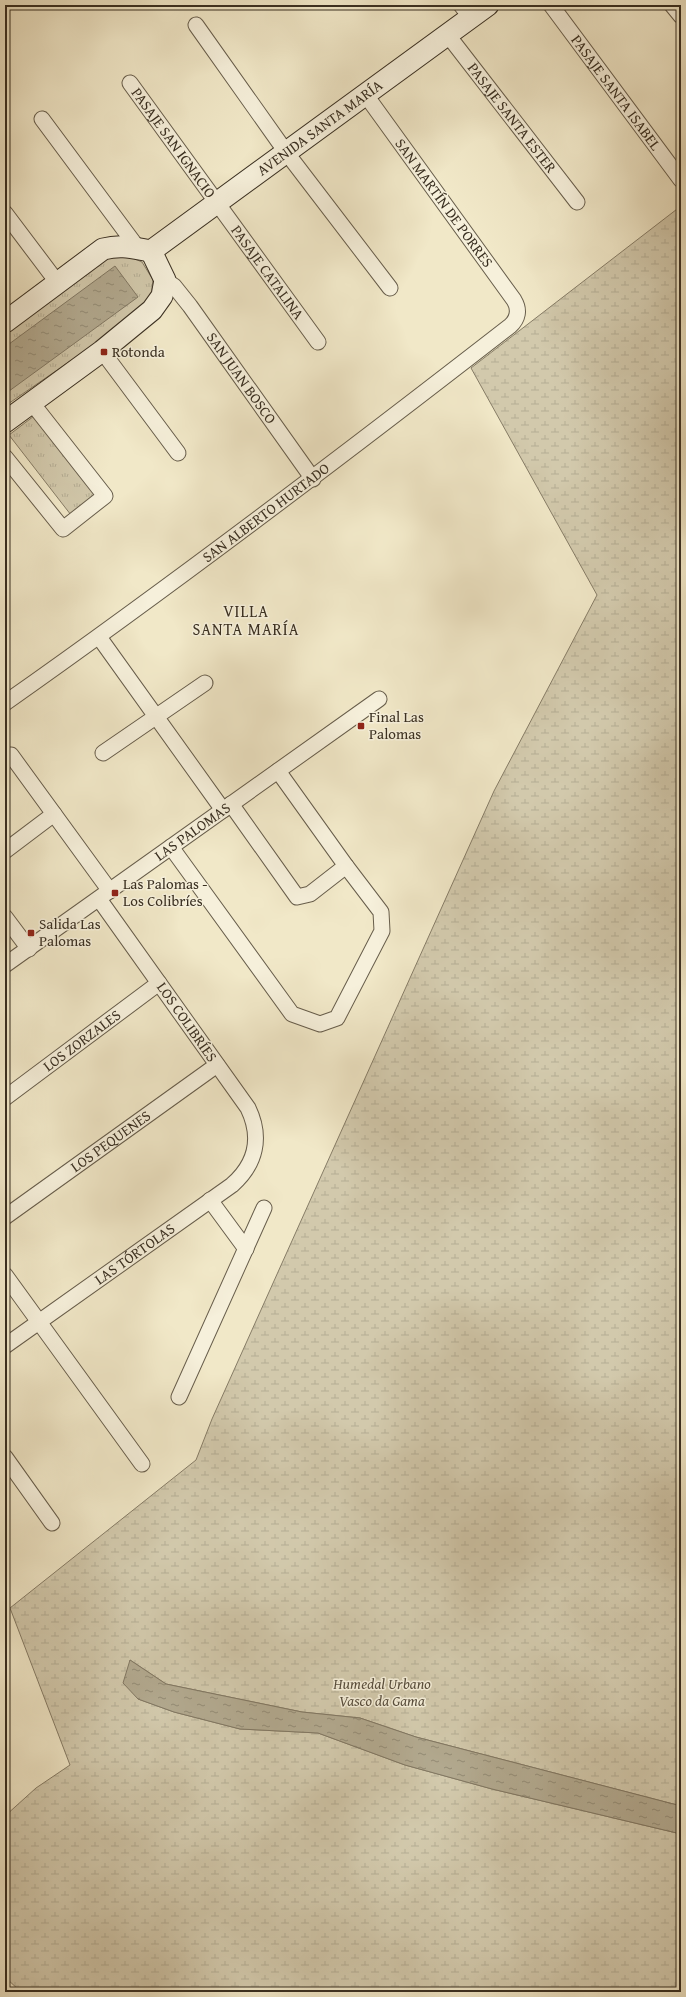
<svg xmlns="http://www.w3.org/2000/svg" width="686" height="1997" font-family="'Gentium Book Plus',serif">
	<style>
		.grass { fill: url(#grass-tufts); stroke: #867c66 }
		.wetland { fill: url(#wetland-marsh); stroke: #867c66 }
		.water { fill: url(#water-ripples); stroke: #827863 }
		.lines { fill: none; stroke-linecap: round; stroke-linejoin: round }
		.lane-casing { stroke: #675d4b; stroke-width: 9 }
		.street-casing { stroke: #675d4b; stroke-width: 17 }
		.secondary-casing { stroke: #392f21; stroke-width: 23 }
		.lane { stroke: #f6f0db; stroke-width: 7 }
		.street { stroke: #f6f0db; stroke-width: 15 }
		.secondary { stroke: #f6f0db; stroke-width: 21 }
		.poi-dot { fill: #8f2418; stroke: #f6f0db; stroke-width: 1.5 }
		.labels { text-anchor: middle; stroke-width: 3; stroke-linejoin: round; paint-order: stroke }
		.street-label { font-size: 15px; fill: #392f21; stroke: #f6f0db }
		.poi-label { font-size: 15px; fill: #392f21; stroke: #f6f0db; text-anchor: start }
		.park-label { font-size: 15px; font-style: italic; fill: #584e3d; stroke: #f6f0db }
		.neighbourhood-label { font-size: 16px; letter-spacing: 1px; fill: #392f21; stroke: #f6f0db }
	</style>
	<defs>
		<pattern id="grass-tufts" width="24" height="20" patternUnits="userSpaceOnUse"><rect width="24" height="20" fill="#d2c9ac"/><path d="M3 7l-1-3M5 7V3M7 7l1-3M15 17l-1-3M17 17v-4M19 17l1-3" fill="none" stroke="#b5ad94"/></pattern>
		<pattern id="wetland-marsh" width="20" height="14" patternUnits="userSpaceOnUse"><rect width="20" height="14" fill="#d2c9ac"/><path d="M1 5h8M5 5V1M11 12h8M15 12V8" fill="none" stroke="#b5ad94"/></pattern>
		<pattern id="water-ripples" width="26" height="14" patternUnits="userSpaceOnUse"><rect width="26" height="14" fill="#b2a98f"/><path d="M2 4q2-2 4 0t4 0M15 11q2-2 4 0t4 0" fill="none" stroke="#928a74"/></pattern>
	</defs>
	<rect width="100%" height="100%" fill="#f1e8c8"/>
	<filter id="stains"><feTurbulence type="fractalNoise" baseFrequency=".005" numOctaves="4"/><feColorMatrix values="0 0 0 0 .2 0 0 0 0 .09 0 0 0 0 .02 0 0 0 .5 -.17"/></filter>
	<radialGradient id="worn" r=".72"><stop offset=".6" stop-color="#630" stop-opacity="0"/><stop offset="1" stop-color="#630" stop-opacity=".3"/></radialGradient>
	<g class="grass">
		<path d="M123,254L142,262L153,280L151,295L137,315L5,406V332L101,261Z"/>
		<path d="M34,416L96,496L71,515L9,435Z"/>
	</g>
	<path class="wetland" d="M681,206V1806L416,1737L360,1718L302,1712L166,1684L130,1660L138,1699L174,1712L240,1729L318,1733L405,1765L492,1789L681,1834V1992H21L5,1977V1816L36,1788L70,1765L10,1608L196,1460L212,1419L494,791L597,595L471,368Z"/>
	<g class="water">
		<path d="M115,266L138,297L5,394V347Z"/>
		<path d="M130,1660L166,1684L302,1712L360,1718L416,1737L681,1806V1834L492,1789L405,1765L318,1733L240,1729L174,1712L138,1699L123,1683Z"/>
	</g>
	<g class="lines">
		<defs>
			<path id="lane" d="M456,5L466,18"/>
			<g id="street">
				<path id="s1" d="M551,5L681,180"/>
				<path d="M672,5L681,16"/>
				<path d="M196,25L286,152L390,288"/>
				<path id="s2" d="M447,34L577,202"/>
				<path id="s3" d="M130,83L318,342"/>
				<path d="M42,119L137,247"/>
				<path d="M5,213L57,282"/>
				<path id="s4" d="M165,280L174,286L190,306L313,479"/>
				<path d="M102,351L178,453"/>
				<path d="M5,457L63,529L105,496L32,403"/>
				<path d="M99,637L223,810"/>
				<path id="s5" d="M5,703C177,582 344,455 510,326C518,319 520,310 514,300L365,94"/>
				<path d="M103,753L205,683"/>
				<path d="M5,755H11L110,891"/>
				<path d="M231,804L297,897L310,894L346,866"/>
				<path d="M171,847L292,1014L320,1024L337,1018L382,931L381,912L346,866L278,771"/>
				<path d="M5,851L54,814"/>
				<path d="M5,917L29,949"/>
				<path id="s6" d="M5,965L379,699"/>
				<path id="s7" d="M5,1098L159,983"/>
				<path d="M210,1200L246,1249"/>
				<path id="s8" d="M5,1217L217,1065"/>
				<path d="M5,1275L142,1464"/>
				<path id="s9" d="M5,1346L232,1185C256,1164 262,1137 248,1108L99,899"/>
				<path d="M179,1397L264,1208"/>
				<path d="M5,1457L52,1523"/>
			</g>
			<g id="secondary">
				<path id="s10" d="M151,251L488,5"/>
				<path d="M5,322L103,249C122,244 133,248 151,251"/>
				<path d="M5,422L102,351L152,310L162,296L165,280L151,251"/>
			</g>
		</defs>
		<use href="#lane" class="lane-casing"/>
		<use href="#street" class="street-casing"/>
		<use href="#secondary" class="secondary-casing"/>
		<use href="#lane" class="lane"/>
		<use href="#street" class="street"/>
		<use href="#secondary" class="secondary"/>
	</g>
	<g class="poi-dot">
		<rect x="100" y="348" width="8" height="8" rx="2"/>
		<rect x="357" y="722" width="8" height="8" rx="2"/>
		<rect x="111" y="889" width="8" height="8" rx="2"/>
		<rect x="27" y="929" width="8" height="8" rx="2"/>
	</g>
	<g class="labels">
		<g class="street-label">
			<text dy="5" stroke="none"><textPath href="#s1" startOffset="109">PASAJE SANTA ISABEL</textPath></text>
			<text dy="5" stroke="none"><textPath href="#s2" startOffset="106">PASAJE SANTA ESTER</textPath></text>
			<text dy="5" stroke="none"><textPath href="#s10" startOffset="209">AVENIDA SANTA MARÍA</textPath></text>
			<text dy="5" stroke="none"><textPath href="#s3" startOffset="74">PASAJE SAN IGNACIO</textPath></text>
			<text transform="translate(444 203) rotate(54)" y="5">SAN MARTÍN DE PORRES</text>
			<text dy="5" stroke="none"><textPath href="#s3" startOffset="234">PASAJE CATALINA</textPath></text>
			<text dy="5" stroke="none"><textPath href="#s4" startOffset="125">SAN JUAN BOSCO</textPath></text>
			<text dy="5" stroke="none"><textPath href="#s5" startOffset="323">SAN ALBERTO HURTADO</textPath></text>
			<text dy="5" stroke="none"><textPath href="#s6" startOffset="230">LAS PALOMAS</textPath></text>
			<text transform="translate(187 1022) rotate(55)" y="5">LOS COLIBRÍES</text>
			<text dy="5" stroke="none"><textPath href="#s7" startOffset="96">LOS ZORZALES</textPath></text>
			<text dy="5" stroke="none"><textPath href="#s8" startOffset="130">LOS PEQUENES</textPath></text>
			<text dy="5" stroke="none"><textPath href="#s9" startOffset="159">LAS TÓRTOLAS</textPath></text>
		</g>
		<g class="poi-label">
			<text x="112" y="357">Rotonda</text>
			<text x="369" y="722">Final Las<tspan x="369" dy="17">Palomas</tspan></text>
			<text x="123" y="889">Las Palomas -<tspan x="123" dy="17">Los Colibríes</tspan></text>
			<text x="39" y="929">Salida Las<tspan x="39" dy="17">Palomas</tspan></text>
		</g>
		<g class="park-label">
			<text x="382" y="1689">Humedal Urbano<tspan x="382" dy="17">Vasco da Gama</tspan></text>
		</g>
		<g class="neighbourhood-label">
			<text x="246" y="617">VILLA<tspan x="246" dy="18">SANTA MARÍA</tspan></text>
		</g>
	</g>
	<rect width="686" height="1997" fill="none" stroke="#f1e8c8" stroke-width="20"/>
	<rect x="6" y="6" width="674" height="1985" fill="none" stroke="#392f21" stroke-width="2"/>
	<rect x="10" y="10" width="666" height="1977" fill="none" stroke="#392f21"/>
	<rect width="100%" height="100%" filter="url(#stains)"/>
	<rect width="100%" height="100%" fill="url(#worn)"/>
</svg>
